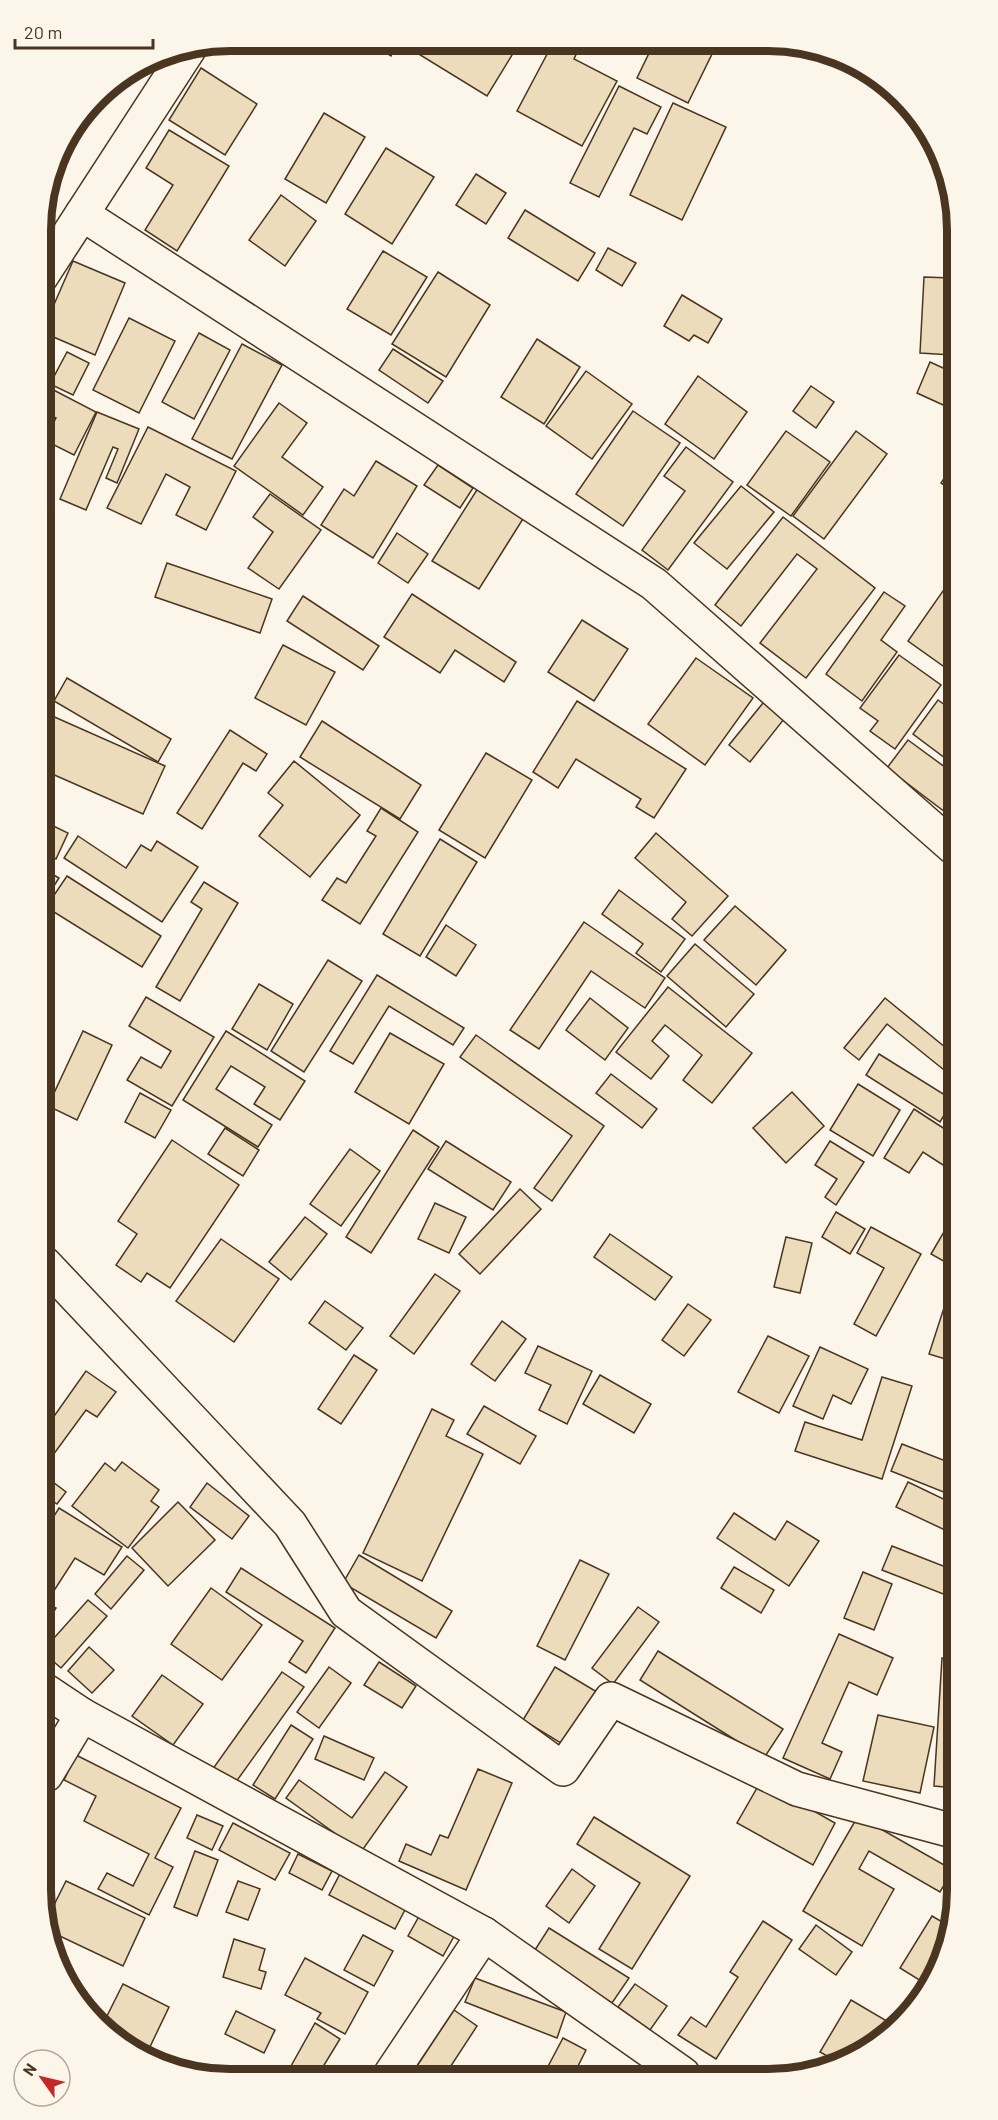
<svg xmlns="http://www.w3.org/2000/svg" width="998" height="2120" font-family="Barlow,sans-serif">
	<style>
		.building { fill: #ecdcbc; stroke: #4a3520; stroke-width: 1.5 }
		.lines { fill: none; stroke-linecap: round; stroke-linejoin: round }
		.minor-casing { stroke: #4a3520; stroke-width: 36 }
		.minor { stroke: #fbf6e9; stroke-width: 33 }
		.rim { fill: none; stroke: #4a3520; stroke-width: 8 }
	</style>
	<rect width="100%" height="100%" fill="#fbf6e9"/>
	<g class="building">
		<path d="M367,41L414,42L410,48L398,42L391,56Z"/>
		<path d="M424,42H520L487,96L417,53Z"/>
		<path d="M553,43H570L579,48L574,59L617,81L582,146L517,111Z"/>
		<path d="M654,43H695L713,52L688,103L637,78Z"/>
		<path d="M201,68L257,104L225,155L169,120Z"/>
		<path d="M619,86L661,107L647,134L634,128L599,197L570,183Z"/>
		<path d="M673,103L726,127L682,220L630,195Z"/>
		<path d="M324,113L365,137L326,203L285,179Z"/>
		<path d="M169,130L229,166L177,251L145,230L173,185L146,168Z"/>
		<path d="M386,148L434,177L392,244L345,214Z"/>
		<path d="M476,174L506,193L486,224L456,205Z"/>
		<path d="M281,195L316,221L285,266L249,240Z"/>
		<path d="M525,210L595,253L578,281L508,238Z"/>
		<path d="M608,248L636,263L622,286L596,270Z"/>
		<path d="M383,251L427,277L391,335L347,309Z"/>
		<path d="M73,261L125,283L95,355L42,332Z"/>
		<path d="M438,272L490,305L446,377L392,344Z"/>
		<path d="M924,277L951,278L952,355L920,353Z"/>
		<path d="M682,295L722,319L708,343L694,335L689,341L664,326Z"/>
		<path d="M129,318L175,341L139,413L93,390Z"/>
		<path d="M199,333L230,350L194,419L162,402Z"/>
		<path d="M537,339L580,367L544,424L501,397Z"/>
		<path d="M242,344L282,365L232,459L192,439Z"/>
		<path d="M393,349L443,381L428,403L379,370Z"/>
		<path d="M67,352L89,363L73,395L50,384Z"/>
		<path d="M930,362L952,372V409L917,393Z"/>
		<path d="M586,371L632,404L592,459L546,426Z"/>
		<path d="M698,376L747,412L714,459L665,424Z"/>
		<path d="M42,384L96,412L74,455L44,440L56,418L42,410Z"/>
		<path d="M811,386L834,402L816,428L793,411Z"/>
		<path d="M279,403L307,423L282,457L323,487L303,515L234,466Z"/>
		<path d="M633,411L680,443L623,526L576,494Z"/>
		<path d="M97,412L139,429L117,483L106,478L118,449L113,447L86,510L60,499Z"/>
		<path d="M148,427L236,471L206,530L176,515L190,487L166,474L141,524L107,508Z"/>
		<path d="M786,431L830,462L791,516L747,485Z"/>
		<path d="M856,431L887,454L824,539L793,516Z"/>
		<path d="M686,447L733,482L668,570L642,550L685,491L664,476Z"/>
		<path d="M376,461L417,486L373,558L321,525L344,489L354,496Z"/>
		<path d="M438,465L473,488L460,508L424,485Z"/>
		<path d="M952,466V490L941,483Z"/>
		<path d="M480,485L526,514L479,589L432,561Z"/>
		<path d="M741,486L774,512L727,569L694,543Z"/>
		<path d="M270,494L321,530L279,589L248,568L273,532L253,517Z"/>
		<path d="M783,517L875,588L806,678L760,643L817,569L797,554L741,626L715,605Z"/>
		<path d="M397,533L428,554L408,583L378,563Z"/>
		<path d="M167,563L272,599L260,633L155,597Z"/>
		<path d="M952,578L953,673L908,641Z"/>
		<path d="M884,592L905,606L881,640L897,652L862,701L826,674Z"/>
		<path d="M412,594L516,662L504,682L455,650L440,673L384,637Z"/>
		<path d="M303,596L379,646L363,670L287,621Z"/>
		<path d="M582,620L628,649L594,701L548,672Z"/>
		<path d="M283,645L335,672L306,725L255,698Z"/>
		<path d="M899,655L941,685L895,749L870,731L878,721L860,708Z"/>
		<path d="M696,658L753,698L705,765L648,724Z"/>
		<path d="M67,678L171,739L158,762L54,701Z"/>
		<path d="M767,698L788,714L750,762L729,745Z"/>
		<path d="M938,700L953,711V764L913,734Z"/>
		<path d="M577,701L686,769L654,818L636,807L641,799L576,759L558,788L533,772Z"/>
		<path d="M50,715L165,766L143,814L43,770V731Z"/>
		<path d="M322,721L421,785L400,819L300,757Z"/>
		<path d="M230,730L267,754L256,771L243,763L202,829L177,813Z"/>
		<path d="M908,740L953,773V818L887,768Z"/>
		<path d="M486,753L532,780L485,858L439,830Z"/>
		<path d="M294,761L360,815L310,877L259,836L283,805L268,793Z"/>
		<path d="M381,808L418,832L360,924L322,900L337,878L346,883L376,836L367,831Z"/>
		<path d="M43,821L68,833L56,859L43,852Z"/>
		<path d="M656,833L728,896L692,936L672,919L686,902L635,858Z"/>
		<path d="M78,836L126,868L141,845L151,851L157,841L198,867L162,922L64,858Z"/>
		<path d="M440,839L477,862L420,956L383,934Z"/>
		<path d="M43,869L59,878L43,903Z"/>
		<path d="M67,876L161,936L142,967L46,907Z"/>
		<path d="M204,882L238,903L180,1001L156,987L202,909L191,902Z"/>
		<path d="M619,890L685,939L661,972L636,953L643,944L602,914Z"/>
		<path d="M735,906L786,950L756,985L704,940Z"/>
		<path d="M584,922L665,978L645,1008L591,971L539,1049L510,1030Z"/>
		<path d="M446,925L476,945L456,976L426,957Z"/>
		<path d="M695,944L754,994L726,1027L667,976Z"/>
		<path d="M328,960L362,981L304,1072L271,1051Z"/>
		<path d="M377,975L464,1028L453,1045L389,1006L353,1064L330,1051Z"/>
		<path d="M259,984L293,1004L267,1050L232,1029Z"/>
		<path d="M668,987L752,1053L712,1103L683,1080L702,1055L665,1025L652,1041L669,1056L651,1079L616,1052Z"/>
		<path d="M146,997L214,1037L172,1106L127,1080L141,1057L161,1068L171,1051L129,1026Z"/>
		<path d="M590,998L628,1028L605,1060L566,1030Z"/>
		<path d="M885,998L951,1052L954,1048V1078L887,1024L859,1060L844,1048Z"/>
		<path d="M83,1031L112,1045L77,1120L48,1106Z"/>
		<path d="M226,1031L305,1081L280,1120L254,1104L265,1087L231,1066L216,1089L272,1125L258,1147L183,1100Z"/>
		<path d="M390,1033L444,1064L409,1124L355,1092Z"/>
		<path d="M476,1035L604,1126L552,1201L534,1188L572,1136L460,1057Z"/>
		<path d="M879,1054L953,1100L940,1122L866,1075Z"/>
		<path d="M611,1074L657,1109L642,1128L596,1093Z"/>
		<path d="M858,1084L900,1110L873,1156L830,1130Z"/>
		<path d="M792,1092L824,1126L786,1163L753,1128Z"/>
		<path d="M140,1093L171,1110L155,1138L125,1122Z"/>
		<path d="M914,1109L954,1135V1172L923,1152L909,1173L884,1158Z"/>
		<path d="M225,1128L259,1150L243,1176L208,1154Z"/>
		<path d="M413,1130L439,1147L371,1253L346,1237Z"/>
		<path d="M172,1140L239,1185L170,1288L147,1273L141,1282L116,1265L137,1234L118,1221Z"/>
		<path d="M446,1141L511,1182L493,1210L428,1169Z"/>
		<path d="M830,1141L864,1162L836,1205L825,1197L837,1179L815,1165Z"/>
		<path d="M350,1149L380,1171L341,1226L310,1204Z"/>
		<path d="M520,1189L541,1209L480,1274L459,1254Z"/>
		<path d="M435,1203L466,1217L449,1253L418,1239Z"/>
		<path d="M836,1212L865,1229L850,1254L822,1237Z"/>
		<path d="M955,1213V1257L951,1255L947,1263L931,1254Z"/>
		<path d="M305,1217L327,1234L291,1280L269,1262Z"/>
		<path d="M871,1227L921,1254L876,1336L854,1324L884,1268L857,1253Z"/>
		<path d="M610,1234L672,1277L655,1300L594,1257Z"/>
		<path d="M786,1237L812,1243L800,1293L774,1287Z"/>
		<path d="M221,1239L279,1279L234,1342L176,1301Z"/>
		<path d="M435,1274L460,1291L414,1354L390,1336Z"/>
		<path d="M955,1274V1362L929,1354Z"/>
		<path d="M325,1301L363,1328L346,1350L309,1323Z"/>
		<path d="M688,1304L711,1320L684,1356L662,1340Z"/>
		<path d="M502,1321L526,1339L495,1381L471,1364Z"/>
		<path d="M768,1336L809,1356L779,1413L738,1392Z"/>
		<path d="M538,1346L592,1371L567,1424L539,1410L551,1385L525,1373Z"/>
		<path d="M820,1347L868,1369L851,1404L833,1395L823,1419L793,1406Z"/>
		<path d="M354,1355L377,1370L341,1424L318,1409Z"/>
		<path d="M86,1371L116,1392L97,1417L86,1410L45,1466V1429Z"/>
		<path d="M600,1375L651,1404L634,1433L583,1404Z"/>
		<path d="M882,1377L912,1386L882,1479L795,1451L805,1422L862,1440Z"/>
		<path d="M484,1406L536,1436L520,1464L467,1434Z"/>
		<path d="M432,1409L454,1420L446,1436L483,1454L422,1581L363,1553Z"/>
		<path d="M902,1444L956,1465V1497L891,1471Z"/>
		<path d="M122,1462L159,1490L151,1501L159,1507L128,1548L72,1506L105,1463L115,1471Z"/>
		<path d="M45,1476L66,1492L57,1504L45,1496Z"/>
		<path d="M908,1482L956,1505L945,1530L896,1507Z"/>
		<path d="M207,1483L249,1516L232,1539L190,1507Z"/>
		<path d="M178,1502L215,1540L168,1586L132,1548Z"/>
		<path d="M59,1508L122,1547L104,1575L75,1558L46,1603L56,1608L46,1624V1529Z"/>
		<path d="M734,1513L775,1540L787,1521L819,1541L789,1586L717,1538Z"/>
		<path d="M892,1546L956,1571V1599L882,1570Z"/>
		<path d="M359,1555L452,1611L436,1638L343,1583Z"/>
		<path d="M127,1556L144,1570L111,1609L95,1594Z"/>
		<path d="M580,1560L609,1574L565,1660L537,1646Z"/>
		<path d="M734,1567L774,1590L761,1613L721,1588Z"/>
		<path d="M241,1568L335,1628L306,1673L289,1662L303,1641L226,1592Z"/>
		<path d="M863,1572L892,1584L874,1630L844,1618Z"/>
		<path d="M211,1588L262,1625L222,1680L171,1644Z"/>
		<path d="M88,1600L107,1616L61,1668L46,1655V1647Z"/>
		<path d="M638,1607L659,1622L613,1684L592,1668Z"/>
		<path d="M839,1634L893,1658L877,1695L849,1682L822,1743L842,1752L830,1779L783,1758Z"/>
		<path d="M89,1647L114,1670L92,1693L68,1671Z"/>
		<path d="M658,1651L783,1729L764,1758L640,1680Z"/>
		<path d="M942,1658L956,1659L957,1788L934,1786Z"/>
		<path d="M379,1662L416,1686L402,1708L364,1685Z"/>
		<path d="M329,1667L351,1683L319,1728L297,1712Z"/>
		<path d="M555,1667L597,1692L564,1745L523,1720Z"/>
		<path d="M282,1672L304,1687L233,1786L212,1770Z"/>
		<path d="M162,1675L203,1704L173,1745L132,1716Z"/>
		<path d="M878,1715L934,1727L920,1793L863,1781Z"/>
		<path d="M291,1725L313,1739L275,1799L253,1785Z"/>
		<path d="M324,1736L374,1758L364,1780L315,1759Z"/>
		<path d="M76,1755L181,1808L155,1858L173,1867L149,1915L98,1889L107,1873L133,1886L149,1854L84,1821L96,1796L64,1780Z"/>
		<path d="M478,1769L512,1783L466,1890L399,1861L406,1844L431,1855L440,1835L448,1838Z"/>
		<path d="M385,1772L407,1787L361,1852L286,1798L299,1780L352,1818Z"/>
		<path d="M761,1781L835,1823L813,1865L737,1823Z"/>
		<path d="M197,1815L223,1826L212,1850L187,1838Z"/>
		<path d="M858,1816L953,1870L940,1892L869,1851L859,1869L894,1889L862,1946L803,1911Z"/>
		<path d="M594,1817L690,1876L632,1969L599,1949L640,1883L577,1844Z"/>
		<path d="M233,1823L290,1853L275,1880L219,1850Z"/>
		<path d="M195,1851L218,1860L197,1916L174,1907Z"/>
		<path d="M298,1854L332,1871L322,1890L289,1873Z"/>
		<path d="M343,1868L409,1902L395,1929L329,1895Z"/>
		<path d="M572,1869L595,1886L569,1923L546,1906Z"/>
		<path d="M66,1881L145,1918L123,1966L47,1930V1919Z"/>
		<path d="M238,1881L260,1889L248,1920L226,1912Z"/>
		<path d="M422,1911L457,1931L443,1956L408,1936Z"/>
		<path d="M932,1916L951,1927L943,1963L929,1986L900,1968Z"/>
		<path d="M763,1921L792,1940L716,2059L678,2035L691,2017L706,2027L738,1977L730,1972Z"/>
		<path d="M816,1925L852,1952L836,1975L799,1949Z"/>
		<path d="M549,1928L629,1978L612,2003L533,1953Z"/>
		<path d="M363,1935L393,1951L374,1986L344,1970Z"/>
		<path d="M234,1939L265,1949L259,1970L266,1972L261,1989L223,1977Z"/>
		<path d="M305,1958L368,1992L345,2034L317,2019L321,2013L285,1995Z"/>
		<path d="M475,1978L566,2012L557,2038L465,2002Z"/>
		<path d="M123,1984L169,2007L147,2053L101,2028Z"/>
		<path d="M635,1984L667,2006L650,2030L618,2007Z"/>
		<path d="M851,2000L897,2027L873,2048L839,2063L820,2052Z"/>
		<path d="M454,2010L477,2026L445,2075H411Z"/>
		<path d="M236,2011L275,2030L264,2053L225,2034Z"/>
		<path d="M315,2023L340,2039L318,2075H286Z"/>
		<path d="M563,2038L586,2050L574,2074H544Z"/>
	</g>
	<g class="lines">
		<defs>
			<g id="minor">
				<path d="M82,214L654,584L953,847"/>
				<path d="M41,277L189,49"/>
				<path d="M45,1264L290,1524L346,1612L563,1769L611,1699L797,1789L957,1832"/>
				<path d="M46,1691L82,1715L484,1934L683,2074"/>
				<path d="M46,1775L82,1715"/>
				<path d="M390,2075L484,1934"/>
			</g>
		</defs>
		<use href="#minor" class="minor-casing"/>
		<use href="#minor" class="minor"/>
	</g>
	<path d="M0 0H998V2120H0ZM230 51H768A179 179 0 0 1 947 230V1890A179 179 0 0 1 768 2069H230A179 179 0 0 1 51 1890V230A179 179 0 0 1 230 51Z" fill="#fbf6e9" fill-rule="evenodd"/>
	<path class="rim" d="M230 51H768A179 179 0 0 1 947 230V1890A179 179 0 0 1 768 2069H230A179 179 0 0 1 51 1890V230A179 179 0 0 1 230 51Z"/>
	<g transform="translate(42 2078) rotate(304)"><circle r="28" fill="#fbf6e9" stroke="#b4a999" stroke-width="1.5"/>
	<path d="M0-4.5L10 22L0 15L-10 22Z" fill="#c62828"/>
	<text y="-9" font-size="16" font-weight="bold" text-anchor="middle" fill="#4a3520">N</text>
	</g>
	<path d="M15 39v9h138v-9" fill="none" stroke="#4a3520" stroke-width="3"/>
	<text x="24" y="39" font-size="18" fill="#4a3520" stroke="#fbf6e9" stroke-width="4.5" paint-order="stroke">20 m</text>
</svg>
